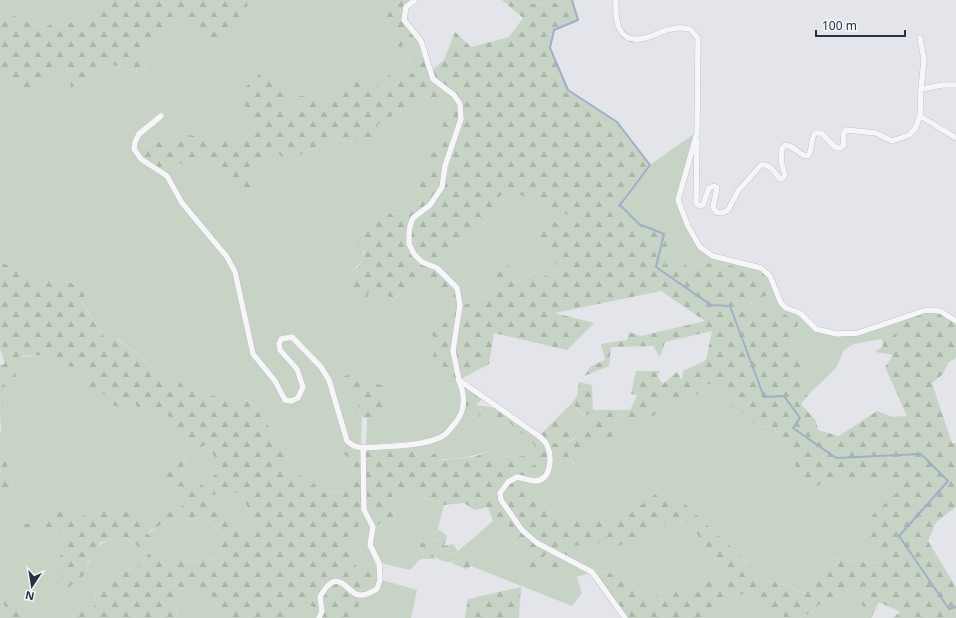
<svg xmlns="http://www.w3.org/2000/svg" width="956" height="618" font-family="'Noto Sans',sans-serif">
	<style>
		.green { fill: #c7d4c5; fill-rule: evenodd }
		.forest { fill: url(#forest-firs) }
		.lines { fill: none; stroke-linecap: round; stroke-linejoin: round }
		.stream { stroke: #a0afc8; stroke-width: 2 }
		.minor-casing { stroke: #a8abb4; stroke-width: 6 }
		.minor { stroke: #f6f6f9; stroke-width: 5.5 }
	</style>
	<defs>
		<pattern id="forest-firs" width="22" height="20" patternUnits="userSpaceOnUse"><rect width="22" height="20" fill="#c7d4c5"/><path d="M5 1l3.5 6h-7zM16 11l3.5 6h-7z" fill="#abb6aa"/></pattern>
	</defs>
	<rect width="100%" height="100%" fill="#e3e5ea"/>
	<g class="green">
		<path d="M0,0H105C92,16 78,20 59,27L54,23L43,28L0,10Z"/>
		<path d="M247,0H379L400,50L403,41L415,37L423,52L409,59L415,71L400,81L384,88L331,102L298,95L300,106L259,123L240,144L228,138L205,140L185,133L136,149L140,135L165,115L162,112L137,132L132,142L139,161L165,178L225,258L233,272L251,355L273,382L283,401L291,404L300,399L305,387L299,368L282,349L281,345L283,341L291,339L319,368L327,381L343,437L340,457L346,455L352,461L355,482L348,492L318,493L305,491L283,468L289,454L250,401L214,396L198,388H184L178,380L165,377L117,338L108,343L81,300L88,292L69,282L27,278L22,271L0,262V83L55,70L73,72L71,88L89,80L99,61L146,74L141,47L179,12H248Z"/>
		<path d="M522,0H555L557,3L529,4Z"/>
		<path d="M427,97L449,103L452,117L434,118L446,128L443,145L430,155L428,170L416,175L422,201L401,214L375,213L372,227L361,237C366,256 364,262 348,274L365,300L375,282L380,295L386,292L392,301L404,289L424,277L425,285L451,294L455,322L437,343L432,360L448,370V383L460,389L462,404L457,417L443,434L427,440L366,445L367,419L374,420L362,371L357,393L360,416L362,417L361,445L354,444L349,440L323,365L292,334L280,338L276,344C286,357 314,387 291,399L286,398L255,353L237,271L184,202L168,175L163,172L171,161L191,165L208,154L224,173L252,192L249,170L273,143L296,159L304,152L341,139L353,144L379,123Z"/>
		<path d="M695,133L676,199L698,248L760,269L710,263L688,271L663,265L664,234L639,224L620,205L650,165Z"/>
		<path d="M505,187L579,220L570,231L548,218L537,240L560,269L540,278L536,271L517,282L504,277L510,266L485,272L502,291L463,305L438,266L466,234L485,223Z"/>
		<path d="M759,274L768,277L779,304L798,315L815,331L858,335L896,323L914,335L895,349L897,333L882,339L854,344L844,350L836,368L808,395H795L805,356L793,353L749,313Z"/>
		<path d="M42,355L48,359L72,367L85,363L94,369L109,392L132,398L139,410L168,414L191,451L206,445L224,468L211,478L225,481L209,489L213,495L241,493L254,521L246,533L236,530L200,483L180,475L188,456L175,469L166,484L159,490L163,493L182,486L189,503L168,513L156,528L172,519L173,524L204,516L224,536L219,559L184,561L150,552L139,566L110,577L96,590L95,606L67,616L66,618H24L9,594L1,599L12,618H0V500L14,492L3,451L0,473V451L3,450L0,415L6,397L4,379L14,358ZM79,520L155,529L146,534L142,549L120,535C99,543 91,549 86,573L66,537L53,527L35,533L18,525L49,521Z"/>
		<path d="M676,383L698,394L700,385L717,384L741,400L727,411L741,412L757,426L774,427L799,472L872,478L879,491L884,480L905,486L881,563L832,559L817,576L807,594L774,581L756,583L757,572L684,503L658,492L623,520L560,519L517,479L537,481L550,459L573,464L570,454L577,448L597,441L615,415L628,414L625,426L662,412L655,398Z"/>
		<path d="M572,403L584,416L590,412L592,429L568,442L571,427L562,440L555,444L553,433L563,429L562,413Z"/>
		<path d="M468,405L481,410L479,418L485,414L499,424L510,423L521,433L527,431L536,449L539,462L530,467L526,456L498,457L492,450C467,459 444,461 418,457L411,450L416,445L446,437Z"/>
		<path d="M409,486L425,498L444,505L435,540L424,544L418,549L424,553L422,559L419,560L410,570L381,563L373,545L375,526L395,517L390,501L394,495Z"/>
		<path d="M361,510L371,527L368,545L377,568H357L346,539L358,528Z"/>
		<path d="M507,517L510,535L524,554L531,571L568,562L538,563L549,551L590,573L577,577L582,593L572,606L471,566L469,558C446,565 440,564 424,545H435L442,554L447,549L451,554L458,551L493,521L500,524Z"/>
		<path d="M670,519L689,523L713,556L737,578L721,586L692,590L673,596L662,592L650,600L619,575L593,570L568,557L564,547C599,542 641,540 670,519Z"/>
		<path d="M382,580L417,590L411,618H355L352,614L365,598L378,590Z"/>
		<path d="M167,584L212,596L227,618H175L178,611Z"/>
		<path d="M864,586L870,596L861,601L871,618H799L808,614L826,599Z"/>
		<path d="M745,593L786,618H703L712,606Z"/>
		<path d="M309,605L320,610L317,618H283V614Z"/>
	</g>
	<g class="forest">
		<path d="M105,0H247L248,12L215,41L189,29L179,13L141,47L146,74L99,61L89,80L70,89L73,72L55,71L52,79L19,91L13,80L0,83V10L43,28L54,23L59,27C78,20 92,16 105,0Z"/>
		<path d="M379,0H411L404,5L402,21L415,37L404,41L400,51Z"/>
		<path d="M502,0H522L529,4L557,3L555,0H572L578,20L555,30L550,48L568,90L617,122L650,165L620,205L639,224L664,234L669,253L664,265L684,258L688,271L710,263L760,269L768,277L759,274L761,278L757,279L767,286L768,294L751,303L749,313H782L798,322L793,353L805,356L803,390L795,395H808L801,404L816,421L818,430L839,436L877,411L893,417L907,416L885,367L893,355L875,352L883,346L882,339L897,333L895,349L913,335L896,323L927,312L940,313L956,324V358L949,362L943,374L932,383L952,443H956V507L936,522L928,541L956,587V618H893L900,612L879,602L871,618L860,601L870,596L864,586L826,599L808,614L799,618H786L745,593L712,606L703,618H627L593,570L619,575L650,600L662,592L673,596L679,587L692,590L693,583L704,579L721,586L736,577L713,556L689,523L670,519L656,529L612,549L606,542L564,547L568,557L538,541L524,528L503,499V493L510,484L517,479L560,519H623L658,492L684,503L757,572L756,583L774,581L806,594L799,578L817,576L832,559L880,563L865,522L904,486L891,487L884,480L879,491L871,479L851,487L836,475L817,486L799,472L774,427L757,426L741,412L726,411L741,400L717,384L700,385L698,395L676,384L681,395L678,402L655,398L662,412L624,427L627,414L616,415L620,420L614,435L602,442C594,440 586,444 582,450L577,448L570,454L573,465L550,459L549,452L539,436L562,413L563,429L553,433L555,444L562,440V433L571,426L569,442L592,429L590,413L585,416L572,403L577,396L579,382L592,385L593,410H630L637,395L631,394L636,371H660L657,376L663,384L677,372L682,380L683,371L706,360L712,331L665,342L660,357L653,346L611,347L609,366L584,376L591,366L605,360L601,344L627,340L629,332L641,336L705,321L661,291L555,313L594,323L567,350L494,333L489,364L461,379L455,351L463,305L502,291L485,272L510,265L505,277L517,282L537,271L540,278L560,269L537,240L536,223L548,218L570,231L579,220L505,188L485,223L466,234L438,266L423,260L415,253L411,243L412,226L415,220L432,207L444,188L462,103L435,77L432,70L444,60L455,32L471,47L509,37L523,18Z"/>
		<path d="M423,52L427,71L432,80L452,96L458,105L459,118L440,186L429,204L407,226L412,255L436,270L455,289L458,305L450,351L460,389L448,383V370L432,360L437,343L432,334L441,323L455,322L451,294L425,285L424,277L404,289L392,301L386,292L380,296L375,283L365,300L351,288L348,274L359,266L365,252L358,244L361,237L372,227L375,213L401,214L422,201L416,175L427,170L430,155L443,145L446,129L433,118L452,117L449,103L427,97L379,123L372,137L353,144L341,139L304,152L296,159L282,158L273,144L249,170L252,192L227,182L224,173L211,171L208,154L191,165L171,162L163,172L143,158L136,149L185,133L205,140L228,138L240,144L259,123L246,112L241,91L260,74L284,88L287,110L300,106L298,95L331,102L341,99L348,80L384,88L388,75L400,81L415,71L409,59Z"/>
		<path d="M0,262L22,271L28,278L69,282L88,292L81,301L108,343L116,338L165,377L178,379L184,388H198L214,396L250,401L289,454L283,468L301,476L305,491L315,482L318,493L348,492L346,488L355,482L352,461L346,455L340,457L337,439L343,437C347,446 352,448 361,450V510L358,528L346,539L357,568H377L378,579L375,588C355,598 357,588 341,580L321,590L320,610L309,605L283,614V618H227L212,596L168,584C174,594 181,605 175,618H66L67,616L95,606L96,590L110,577L139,566L150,552L184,561L219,559L214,546L224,536L204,516L173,524L172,519L146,533L155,540L142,549L120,535L100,543L88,562L86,573L68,588L63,582L59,557L65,553L62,543L66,537L53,527L35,533L17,525L48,521L64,505L79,520L94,507L133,511L156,528L157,511L168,513L189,503L182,486L163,493L159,491L166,484L157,476L175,469V462L188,455L180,475L200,482L226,516L237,519L236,530L246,533L254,521L241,493L213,495L209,489L224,481L211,478L223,468L206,445L191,451L168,415L139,410L132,398L123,409L113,405L109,392L99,395L88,386L87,378L93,369L86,363L72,367L48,359L42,355L23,356L19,360L14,358L16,378L4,379L6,397L0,415V365L5,364L0,349Z"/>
		<path d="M362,370L364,379L386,387L384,413L374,421L360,416L357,393L351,392L342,377Z"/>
		<path d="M463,386L482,399L476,405L496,408L544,444L548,459L546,471L541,476L536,478L517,475L498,492L520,531L549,551L539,562H569L552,571H531L524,554L510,535L507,517L500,524L493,521L488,507L475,510L464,503L444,505L425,498L409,486L394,495L390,501L395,517L375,526L366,509V450L416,445L411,450L417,457L439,453L441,460L474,457L492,450L498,457L526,456L530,467L539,462L534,456L536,449L527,432L521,434L510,423L499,424L485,414L478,418L481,410L468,405L466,412L462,414L466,404Z"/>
		<path d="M0,431L2,433L3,450L14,492L0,500V473L3,451H0Z"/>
		<path d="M438,529L447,536L444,546L453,544L458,551L450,554L447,549L442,554L435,545H425L436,559H422L424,553L418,549L415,543L420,539L424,544L435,540Z"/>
		<path d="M469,558L471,566L466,569L451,563Z"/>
		<path d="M336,584C347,584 351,597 365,598L352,614L355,618H322C322,603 321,592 336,584Z"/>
		<path d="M521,587L519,618H465L468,599Z"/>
		<path d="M9,594L24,618H12L1,599Z"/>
	</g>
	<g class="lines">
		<path class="stream" d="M572,0L578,20L554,30L550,48L568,90L617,122L650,165L620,205L639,224L664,234L656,267L711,305L730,306L764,397L784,396L800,418L793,428L836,458L921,454L948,481L899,536L949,609L956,607"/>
		<defs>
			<g id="minor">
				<path d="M415,0L406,7L404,20L421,41L433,79L454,95L460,104L461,119L445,166L442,187L430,205L413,218L410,226L409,234V244L414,254L422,262L437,268L457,288L460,305L453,351L459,380L539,436C542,439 545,441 547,445C552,456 552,479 536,481C531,481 523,478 517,477L508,482L500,493L501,500L522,530L537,543L592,572L625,618"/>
				<path d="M616,0C615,20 617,45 645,38C656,36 666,28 678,28C682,27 686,29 690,29L698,38L697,133L678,200L688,226L700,247L713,256L761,268L770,276L781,303L786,308L800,313L816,329L837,334L858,333L926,310L940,311L956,321"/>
				<path d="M920,38L924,59L921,89"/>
				<path d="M161,116L139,134L135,142L134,149L141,159L167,176L182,203L227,257L235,272L253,354L275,381L285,400L291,401L298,398L303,387L297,369L280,350L279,344L281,339L292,337L321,367L329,380L347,441L354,446L363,448C386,446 423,447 443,436C448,433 452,426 456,422C466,409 465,395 459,381"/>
				<path d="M920,116L956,138"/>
				<path d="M697,141L696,203L700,206L703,205L709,188L714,186L717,188L713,207L716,212L722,213L728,210L738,191L761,165C770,163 774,172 780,179L783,178L785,175L781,161L782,148L786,145C795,146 799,156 808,156C813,149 810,140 815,133H821L836,148H840L844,145L843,134L846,130L876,133L892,141L909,135L915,129L920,116L921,89L943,85H956"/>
				<path d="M319,618L322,611L320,597C338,564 346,593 359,595C366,596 371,592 377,589L380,580L379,563L370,545L373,527L364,510L363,448"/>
			</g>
		</defs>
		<use href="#minor" class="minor-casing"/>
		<use href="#minor" class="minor"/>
	</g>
	<g transform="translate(32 586) rotate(192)" stroke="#f3f4f8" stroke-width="3" paint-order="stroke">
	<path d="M0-3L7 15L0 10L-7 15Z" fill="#2c3142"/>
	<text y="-6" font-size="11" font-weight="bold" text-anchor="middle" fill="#2c3142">N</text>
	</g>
	<path d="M816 30v6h89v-6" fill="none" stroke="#2c3142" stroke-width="2"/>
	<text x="822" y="30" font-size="12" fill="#2c3142" stroke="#f3f4f8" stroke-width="3" paint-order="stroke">100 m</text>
</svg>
